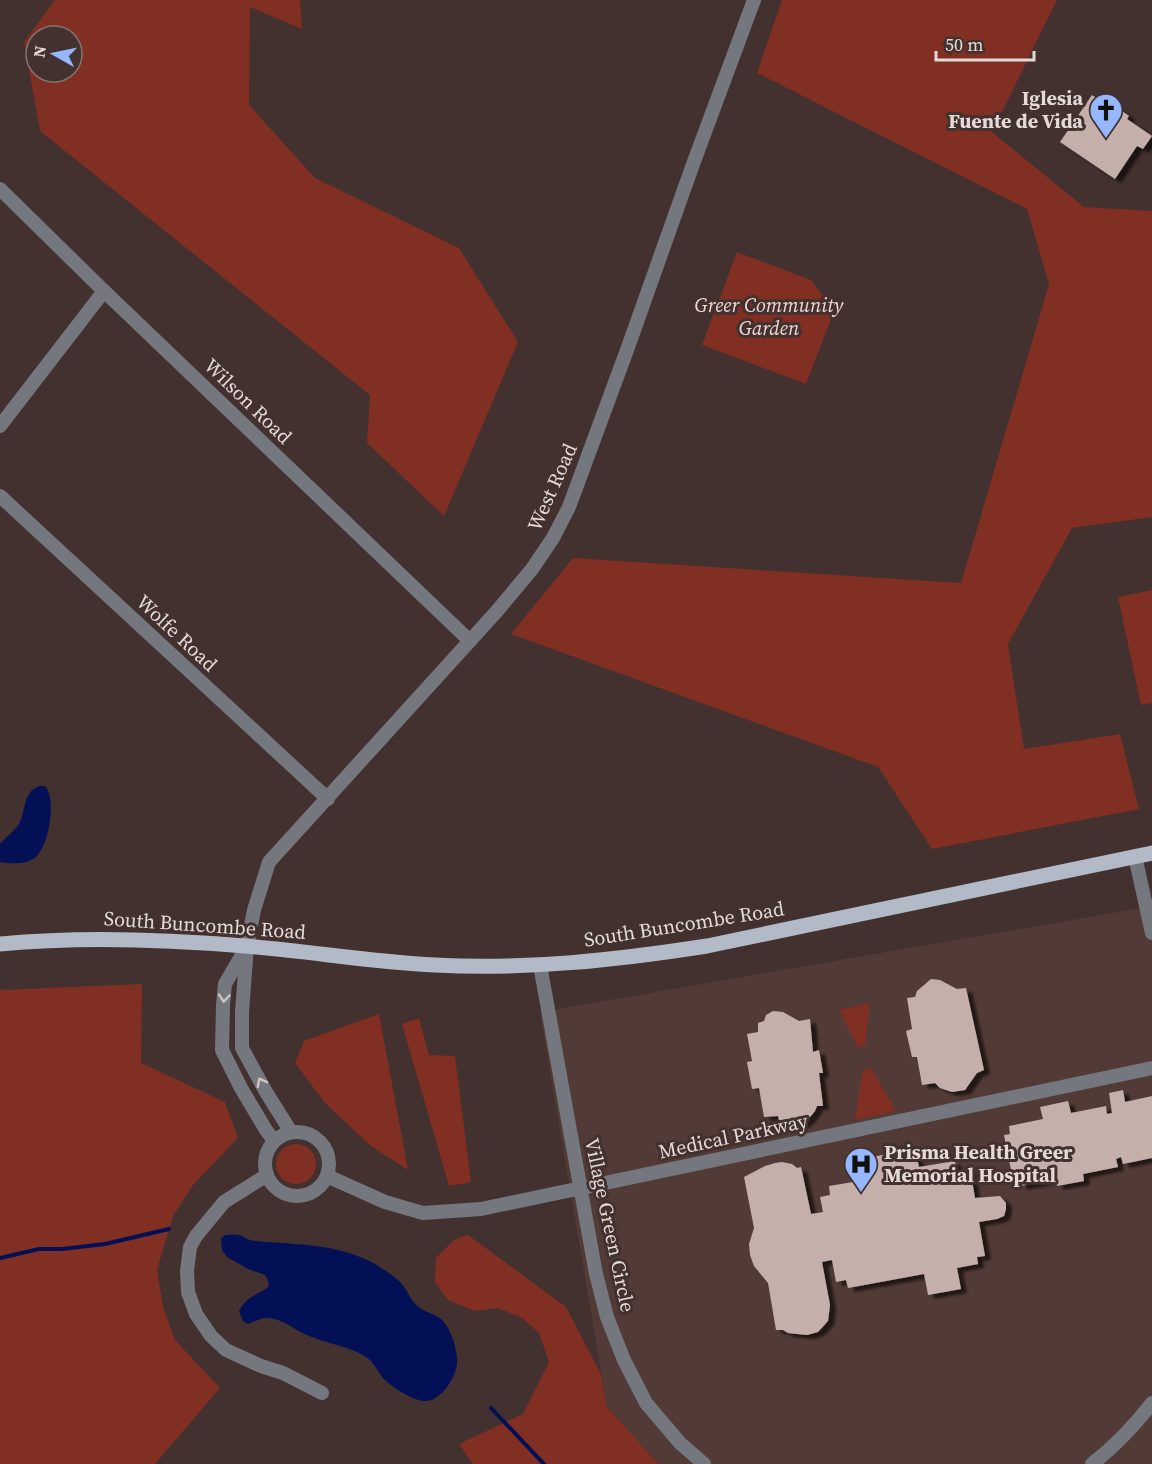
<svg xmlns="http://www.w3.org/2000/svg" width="1152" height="1464" font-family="'Source Serif 4',serif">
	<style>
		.built { fill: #523b36 }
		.green { fill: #812e23; fill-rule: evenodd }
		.water { fill: #031056 }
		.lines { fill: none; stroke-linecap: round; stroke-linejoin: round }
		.stream { stroke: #031056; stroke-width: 4 }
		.building { fill: #c4afab; filter: url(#shadow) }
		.minor { stroke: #74787e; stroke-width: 14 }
		.major { stroke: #b2b9c7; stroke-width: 15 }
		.oneway { stroke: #cec6c6 }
		.labels { text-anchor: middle; stroke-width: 6; stroke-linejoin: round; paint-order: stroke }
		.poi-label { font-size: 20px; font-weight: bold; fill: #e5dad8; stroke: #42312e; text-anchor: end }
		.park-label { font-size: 20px; font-style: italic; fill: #f1d6d1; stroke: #42312e }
		.street-label { font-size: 20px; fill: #e5dad8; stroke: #42312e }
	</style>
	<defs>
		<filter id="shadow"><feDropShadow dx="6" dy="4" stdDeviation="1.5" flood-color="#0009"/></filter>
	</defs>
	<rect width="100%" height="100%" fill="#42312e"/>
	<path class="built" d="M1147,907L1152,931V1464H659L607,1407L540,1012Z"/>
	<g class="green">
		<path d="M55,0H300L302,29L250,7L249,105L315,178L459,248L518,342L444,516L367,443L370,395L40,131L24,42ZM36,36H72V72H36Z"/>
		<path d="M782,0H1057L992,132L1084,207L1152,211V517L1072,528L1008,644L1024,749L1120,734L1139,809L932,849L878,767L511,634L573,558L961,583L1049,284L1027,209L757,73Z"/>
		<path d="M737,252L811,280L834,311L806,384L702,345Z"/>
		<path d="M1152,590V703L1141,705L1118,597Z"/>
		<path d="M142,984L141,1063L225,1102L238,1138L193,1185L173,1216L157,1270L163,1307L175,1340L220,1388L155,1464H0V990Z"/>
		<path d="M870,1003L865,1046L858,1047L839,1010Z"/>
		<path d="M379,1014L408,1170L371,1146L325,1103L295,1063L304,1041Z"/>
		<path d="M419,1018L429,1055L455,1056L471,1182L449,1186L402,1024Z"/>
		<path d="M871,1068L896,1111L855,1120L863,1070Z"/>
		<circle cx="296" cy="1164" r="20"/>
		<path d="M468,1235L566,1307L601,1374L607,1407L659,1464H473L459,1444L523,1414L549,1362L539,1333L522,1318L498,1308L475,1311L448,1300L435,1282L436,1258L455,1239Z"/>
	</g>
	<g class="water">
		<path d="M40,786H45C57,799 49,845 36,857C26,865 12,864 0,862V844C6,837 16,830 20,822C26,809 23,791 40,786Z"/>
		<path d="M225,1235C229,1235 234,1234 239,1235C245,1237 249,1241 256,1241C296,1245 338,1243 375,1264C383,1269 394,1276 401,1283C408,1291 411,1302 420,1308C427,1313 437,1314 444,1322C452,1332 460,1356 456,1369C453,1381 440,1400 427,1401C415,1402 391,1387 383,1378C377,1371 375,1363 366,1357C348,1345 326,1344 307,1335C293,1329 281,1317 265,1318C259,1319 253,1322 248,1324L243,1321L239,1311C243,1304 247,1299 255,1295C261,1291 264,1291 269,1286L267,1278L265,1275L248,1269L227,1257L222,1250L221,1239Z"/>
	</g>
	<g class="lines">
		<g class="stream">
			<path d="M0,1258L39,1249H62L105,1244L169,1229"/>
			<path d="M491,1408L544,1464"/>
		</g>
	</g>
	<g class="building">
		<path d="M1092,95L1110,107L1112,104L1129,116L1127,119L1152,136L1143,149L1137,146L1115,179L1060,142Z"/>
		<path d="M931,979L940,980L957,989L966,988L984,1070L977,1073L965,1090L952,1092L940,1088L935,1083L922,1085L917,1057H912L906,1031L912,1029L907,998L915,997L917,991Z"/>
		<path d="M773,1011L783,1012L799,1021L810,1019L813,1052L819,1050L823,1073H819L823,1106H817L815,1111L811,1116L804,1123L799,1126L790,1125L785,1120H779L778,1116L764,1117L759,1088L752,1089L747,1062L752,1061L747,1034L758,1032V1023L764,1021L766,1015Z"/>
		<path d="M1123,1090L1125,1102L1152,1096V1158L1123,1164L1121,1157L1116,1159L1118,1167L1083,1174L1084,1181L1057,1186L1056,1179L1021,1186L1020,1179L1013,1180L1004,1135L1010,1134L1009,1126L1043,1119L1040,1107L1068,1101L1071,1113L1106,1106L1107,1114L1112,1113L1109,1093Z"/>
		<path d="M915,1149L919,1167L955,1161L957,1171L970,1169L975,1198L1000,1196L1006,1203V1209L1004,1216L997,1219L979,1222L985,1256L977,1257L978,1264L957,1268L961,1289L928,1295L924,1274L848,1288L846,1280L836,1282L832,1260L822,1262L830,1305L828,1321L818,1332L807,1335L788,1333L783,1330H776L768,1283L754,1266L750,1255L749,1244L754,1228L744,1177L765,1166L775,1163L782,1162L792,1164L797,1168L801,1167L811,1214L823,1212L820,1197L830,1195L829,1186L865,1180L861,1159Z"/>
	</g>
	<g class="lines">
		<g class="minor">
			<path d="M0,189L104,291L470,641"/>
			<path d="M0,426L104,291"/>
			<path d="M0,496L328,799"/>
			<path d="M1135,856L1152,933"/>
			<path d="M246,948L225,984L223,1005L222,1050L241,1088L266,1130L274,1141"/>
			<path d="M540,965L596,1274L607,1317L624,1360L646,1403L680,1443L704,1464"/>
			<path d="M291,1132L266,1092L242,1048V1012L247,946L254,910L269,862L497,611L532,569L553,538L569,507L627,350L692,167L754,0"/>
			<circle cx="297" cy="1164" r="32"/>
			<path d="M267,1175L224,1202L196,1236L190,1247L187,1271L188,1292L196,1314L211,1336L226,1350L261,1366L283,1373L322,1393"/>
			<path d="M327,1176L385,1202L423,1213L481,1209L1152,1068"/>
			<path d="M1092,1464C1115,1446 1134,1426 1152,1403"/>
		</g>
		<path class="major" d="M0,944C82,936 163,939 245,946C309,951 371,962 435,965C526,970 617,960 707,946L1152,853"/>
	</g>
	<defs><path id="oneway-chevron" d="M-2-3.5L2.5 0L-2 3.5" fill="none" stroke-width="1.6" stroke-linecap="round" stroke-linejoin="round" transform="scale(1.5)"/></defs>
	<g class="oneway">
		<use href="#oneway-chevron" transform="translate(224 998) rotate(95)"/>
		<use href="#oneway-chevron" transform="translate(261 1082) rotate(-118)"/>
	</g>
	<defs>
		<symbol id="church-pin" viewBox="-11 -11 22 30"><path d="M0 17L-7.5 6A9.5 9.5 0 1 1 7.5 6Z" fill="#96b6fd" stroke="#42312e"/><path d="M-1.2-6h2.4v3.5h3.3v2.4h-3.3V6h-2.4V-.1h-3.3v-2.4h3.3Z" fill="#111"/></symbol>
		<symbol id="hospital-pin" viewBox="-11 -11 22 30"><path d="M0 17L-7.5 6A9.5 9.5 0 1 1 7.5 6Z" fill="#96b6fd" stroke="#42312e"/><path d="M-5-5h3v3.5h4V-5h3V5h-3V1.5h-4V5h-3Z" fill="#111"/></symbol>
	</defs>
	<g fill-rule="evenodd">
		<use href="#church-pin" x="1087" y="91" width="38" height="52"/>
		<use href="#hospital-pin" x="842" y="1145" width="38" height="52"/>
	</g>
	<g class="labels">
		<g class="poi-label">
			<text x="1083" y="105">Iglesia<tspan x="1083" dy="23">Fuente de Vida</tspan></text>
			<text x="884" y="1159" text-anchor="start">Prisma Health Greer<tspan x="884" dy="23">Memorial Hospital</tspan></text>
		</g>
		<g class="park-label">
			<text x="769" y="312">Greer Community<tspan x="769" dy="23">Garden</tspan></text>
		</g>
		<g class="street-label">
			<text transform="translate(248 401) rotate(44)" y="7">Wilson Road</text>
			<text transform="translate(552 487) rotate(-66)" y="7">West Road</text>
			<text transform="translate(177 633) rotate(43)" y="7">Wolfe Road</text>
			<text transform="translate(684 924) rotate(-9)" y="7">South Buncombe Road</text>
			<text transform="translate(205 925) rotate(4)" y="7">South Buncombe Road</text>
			<text transform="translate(733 1136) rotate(-12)" y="7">Medical Parkway</text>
			<text transform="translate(610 1225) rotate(78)" y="7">Village Green Circle</text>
		</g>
	</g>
	<g transform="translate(54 54) rotate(279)"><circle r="28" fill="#42312e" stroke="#837572" stroke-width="1.5"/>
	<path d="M0-4.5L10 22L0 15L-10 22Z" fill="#96b6fd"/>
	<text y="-9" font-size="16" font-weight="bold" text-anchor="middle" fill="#e5dad8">N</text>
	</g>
	<path d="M936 51v9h98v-9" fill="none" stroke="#e5dad8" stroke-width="3"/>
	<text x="945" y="51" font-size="18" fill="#e5dad8" stroke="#42312e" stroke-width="4.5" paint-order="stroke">50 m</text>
</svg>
